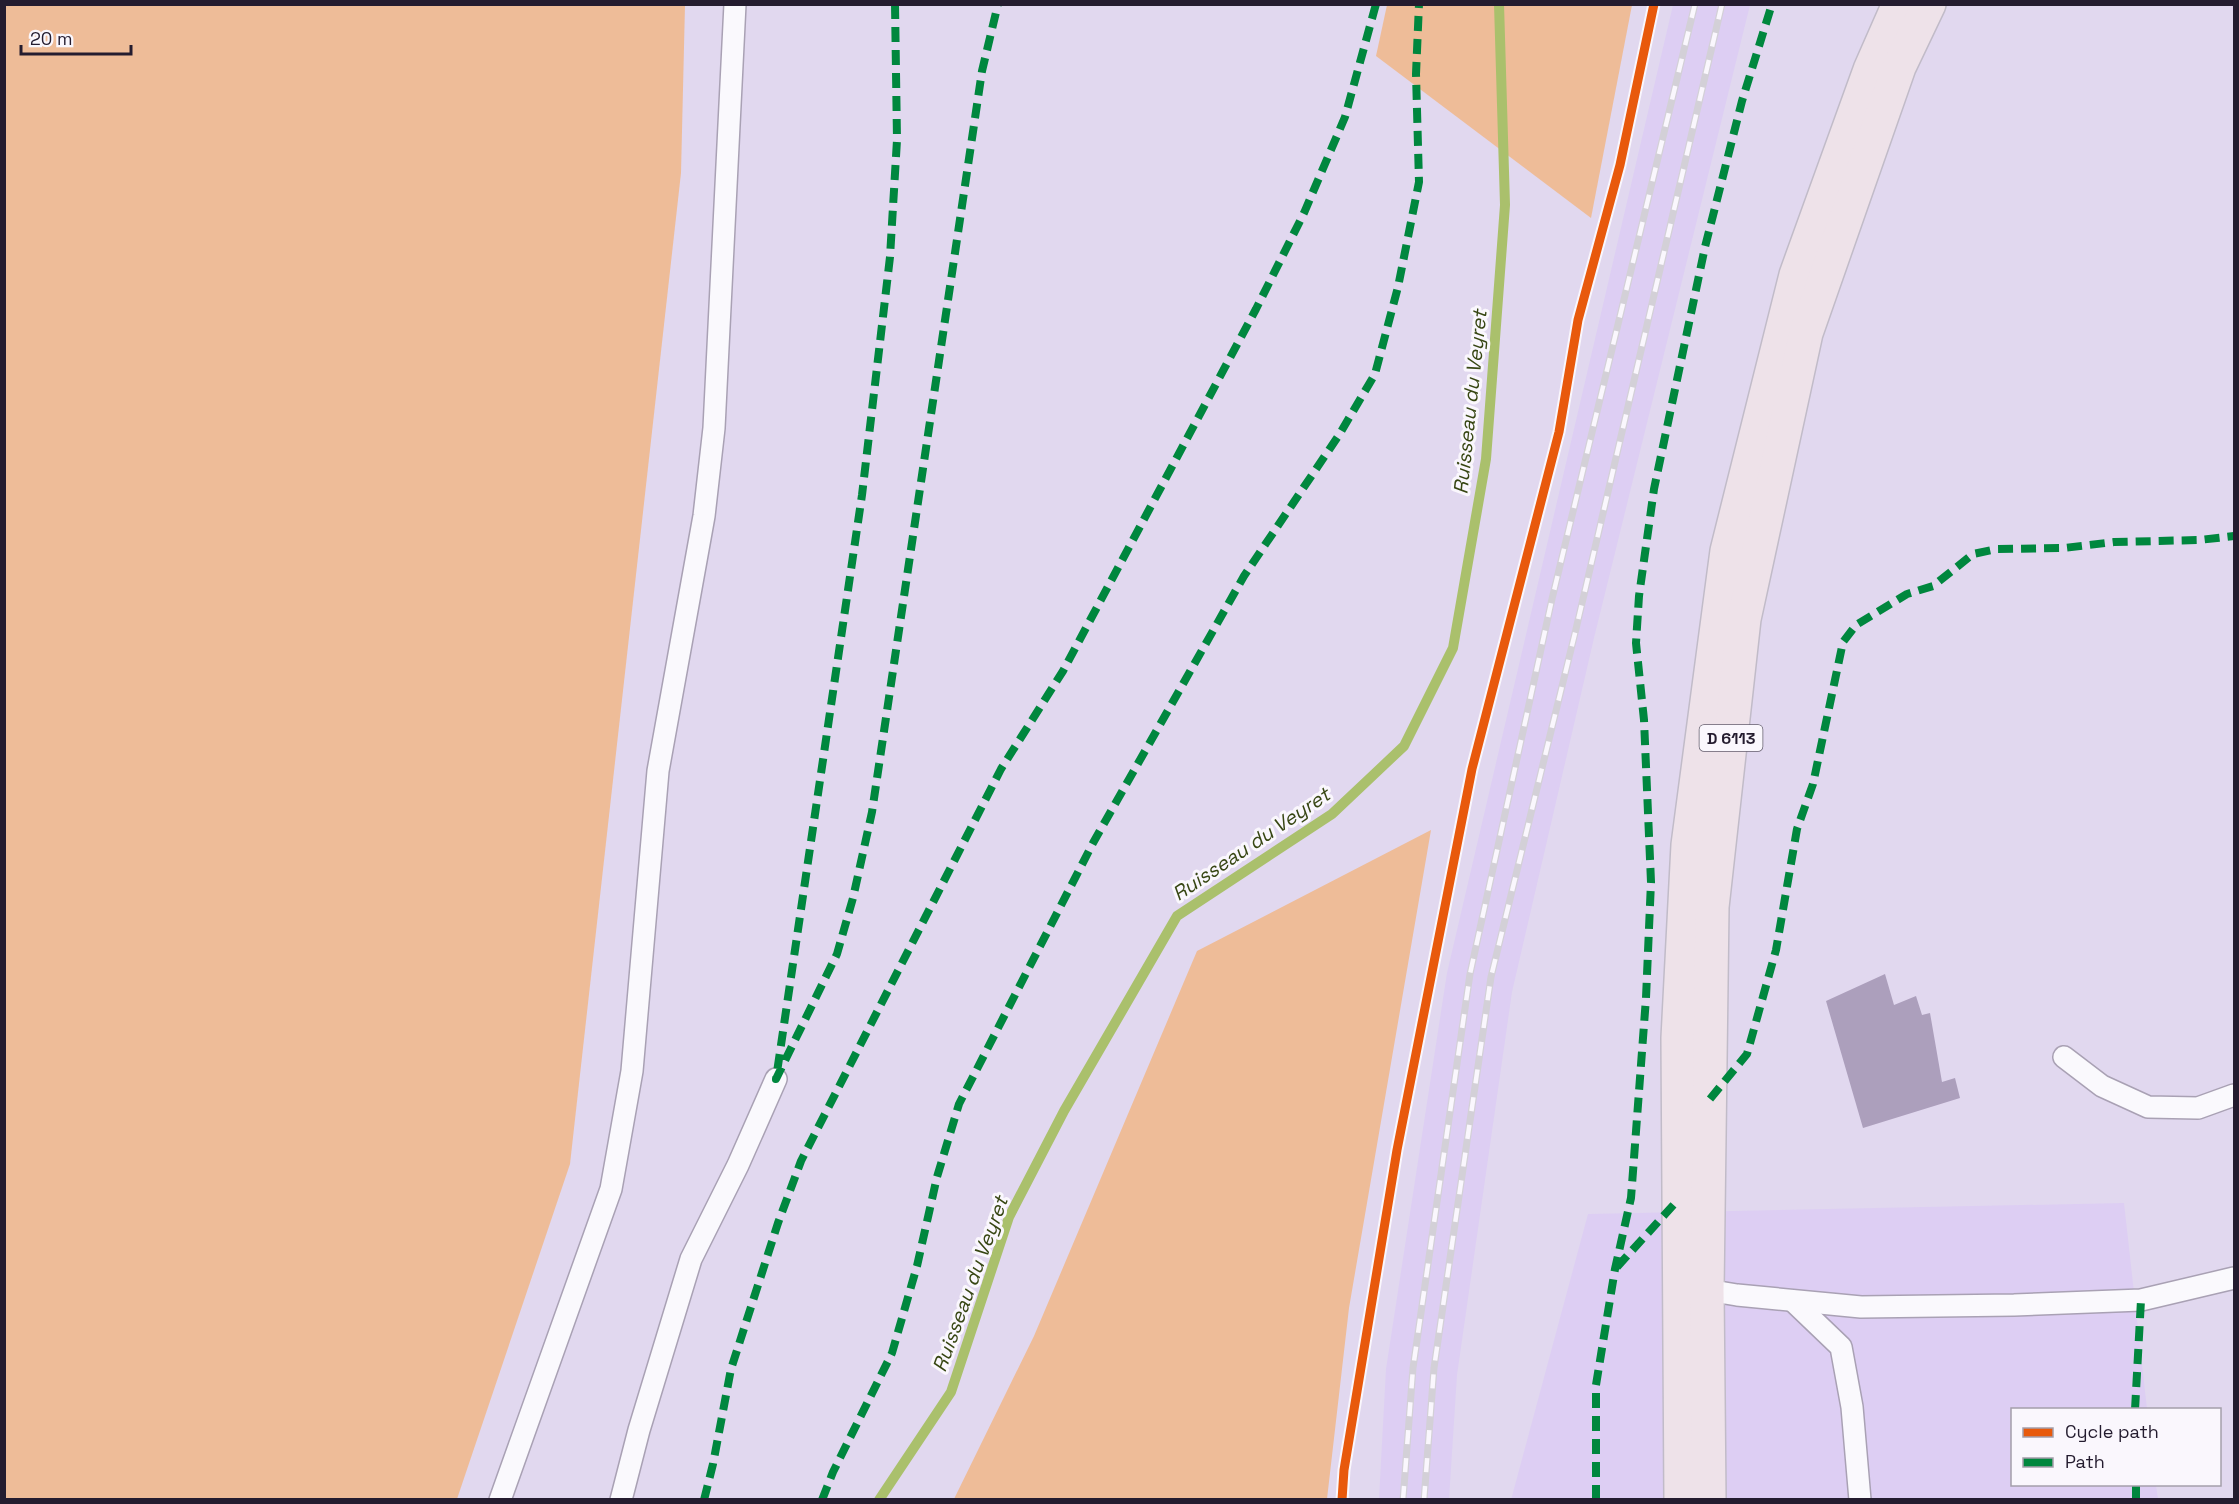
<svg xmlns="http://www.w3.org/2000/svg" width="2239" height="1504" font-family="'Space Grotesk',sans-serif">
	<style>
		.built { fill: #ddcef3 }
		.green { fill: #eebc98 }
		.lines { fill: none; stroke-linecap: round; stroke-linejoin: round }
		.stream { stroke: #aac06c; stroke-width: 10 }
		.building { fill: #ac9fbc }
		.lane-casing { stroke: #a9a1b4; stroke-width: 24 }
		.primary-casing { stroke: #c1bbc8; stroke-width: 36 }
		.lane { stroke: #faf9fd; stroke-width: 21 }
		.primary { stroke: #eee2e9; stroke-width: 33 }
		.rail-casing { stroke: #d3d0d7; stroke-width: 7 }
		.rail { stroke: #faf7fd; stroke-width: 4.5; stroke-dasharray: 14; stroke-linecap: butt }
		.quiet { stroke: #00873e; stroke-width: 8; stroke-dasharray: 15 8; stroke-linecap: butt }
		.cycleway-casing { stroke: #faf7fd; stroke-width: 13 }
		.cycleway { stroke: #e8590c; stroke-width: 9 }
		.labels { text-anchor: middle; stroke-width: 6; stroke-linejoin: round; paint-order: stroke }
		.shield { fill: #faf7fd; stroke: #645e6d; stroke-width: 1.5 }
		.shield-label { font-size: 16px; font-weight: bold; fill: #241c2f }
		.water-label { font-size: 20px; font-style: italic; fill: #374613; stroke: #faf7fd }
	</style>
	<rect width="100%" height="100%" fill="#e1d8ef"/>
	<g class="built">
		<path d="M1673,5H1750L1594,638L1512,992L1457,1375L1449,1499H1379L1386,1369L1447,973Z"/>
		<path d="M2124,1203L2147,1409L2012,1410V1484L2156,1485L2158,1499L1511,1500L1588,1214Z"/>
	</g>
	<g class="green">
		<path d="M5,4L685,5L681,173L570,1164L457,1499H5Z"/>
		<path d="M1387,5H1632L1591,218L1376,56Z"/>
		<path d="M1431,830L1349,1308L1327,1499H954L1034,1336L1197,951Z"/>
	</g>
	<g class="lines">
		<path class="stream" d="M879,1500L951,1392L1009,1217L1064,1111L1177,916L1332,814L1404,746L1453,648L1486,459L1505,205L1499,4"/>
	</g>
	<path class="building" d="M1885,974L1894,1005L1916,996L1922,1015L1930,1013L1942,1082L1955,1078L1960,1098L1863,1128L1826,1001Z"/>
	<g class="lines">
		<defs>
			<g id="lane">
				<path d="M2064,1057L2102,1086L2148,1107L2198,1108L2234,1095"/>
				<path d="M1707,1290L1737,1295L1861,1307L2014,1305L2141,1300L2234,1278"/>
				<path d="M1793,1301L1841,1347L1852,1407L1860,1500"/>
				<path d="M500,1500L611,1189L632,1071L658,771L704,516L714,428L735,4"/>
				<path d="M621,1500L639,1430L691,1259L738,1165L776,1079"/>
			</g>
			<g id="primary">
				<path d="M1681,1500L1678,1038L1688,845L1727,551L1796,275L1870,70L1899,4"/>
				<path d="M1709,1500L1707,1290L1712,907L1744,619L1806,333L1899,67L1929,4"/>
			</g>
		</defs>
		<use href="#lane" class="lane-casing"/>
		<use href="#primary" class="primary-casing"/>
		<use href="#lane" class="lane"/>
		<use href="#primary" class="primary"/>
		<defs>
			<g id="rail">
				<path d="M1403,1500L1413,1368L1470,974L1552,599L1695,4"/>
				<path d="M1424,1500L1434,1368L1491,977L1576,629L1722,4"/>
			</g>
		</defs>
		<use href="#rail" class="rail-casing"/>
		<use href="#rail" class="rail"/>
		<g class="quiet">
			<path d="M895,4L897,140L890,257L862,495L776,1079L837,954L853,898L872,812L982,71L998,4"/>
			<path d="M1710,1099L1747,1054L1776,950L1797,829L1813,784L1843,642L1856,625L1907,594L1933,586L1973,554L1997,549L2064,548L2114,542L2199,540L2234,536"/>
			<path d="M1617,1267L1677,1201"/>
			<path d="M2135,1410L2141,1300"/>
			<path d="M2136,1484V1500"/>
			<path d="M704,1500L713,1464L731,1369L778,1223L801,1161L1001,769L1063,671L1256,309L1304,213L1345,117L1376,4"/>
			<path d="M822,1500L833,1472L892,1353L917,1266L937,1177L959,1104L1093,843L1244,576L1339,435L1375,374L1398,287L1419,182L1416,74L1419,4"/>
			<path d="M1596,1500V1385L1615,1269L1631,1198L1646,998L1651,882L1644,720L1636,643L1639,596L1654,489L1705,247L1742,101L1772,4"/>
		</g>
		<defs>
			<path id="cycleway" d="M1342,1500L1344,1470L1397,1150L1472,769L1559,432L1578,320L1620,165L1654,4"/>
		</defs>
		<use href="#cycleway" class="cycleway-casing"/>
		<use href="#cycleway" class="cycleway"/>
	</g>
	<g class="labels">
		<rect class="shield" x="1699.5" y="725" width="63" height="26" rx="4.5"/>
		<g class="shield-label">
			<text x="1731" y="744">D 6113</text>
		</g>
		<g class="water-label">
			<text transform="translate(1470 402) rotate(-84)" y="7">Ruisseau du Veyret</text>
			<text transform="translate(1251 844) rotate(-34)" y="7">Ruisseau du Veyret</text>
			<text transform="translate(970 1284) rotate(-70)" y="7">Ruisseau du Veyret</text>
		</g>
	</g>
	<rect width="2239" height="1504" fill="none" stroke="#241c2f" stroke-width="12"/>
	<rect x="2011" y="1408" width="210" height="78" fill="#faf7fd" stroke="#a49fab" stroke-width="1.5"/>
	<rect x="2023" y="1428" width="30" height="9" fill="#e8590c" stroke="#a49fab" stroke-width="1.5"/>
	<text x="2065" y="1438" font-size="18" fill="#241c2f">Cycle path</text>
	<rect x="2023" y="1458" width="30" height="9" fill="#00873e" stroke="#a49fab" stroke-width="1.5"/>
	<text x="2065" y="1468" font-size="18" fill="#241c2f">Path</text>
	<path d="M21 45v9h110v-9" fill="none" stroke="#241c2f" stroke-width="3"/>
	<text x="30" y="45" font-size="18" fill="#241c2f" stroke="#faf7fd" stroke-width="4.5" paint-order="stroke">20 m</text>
</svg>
